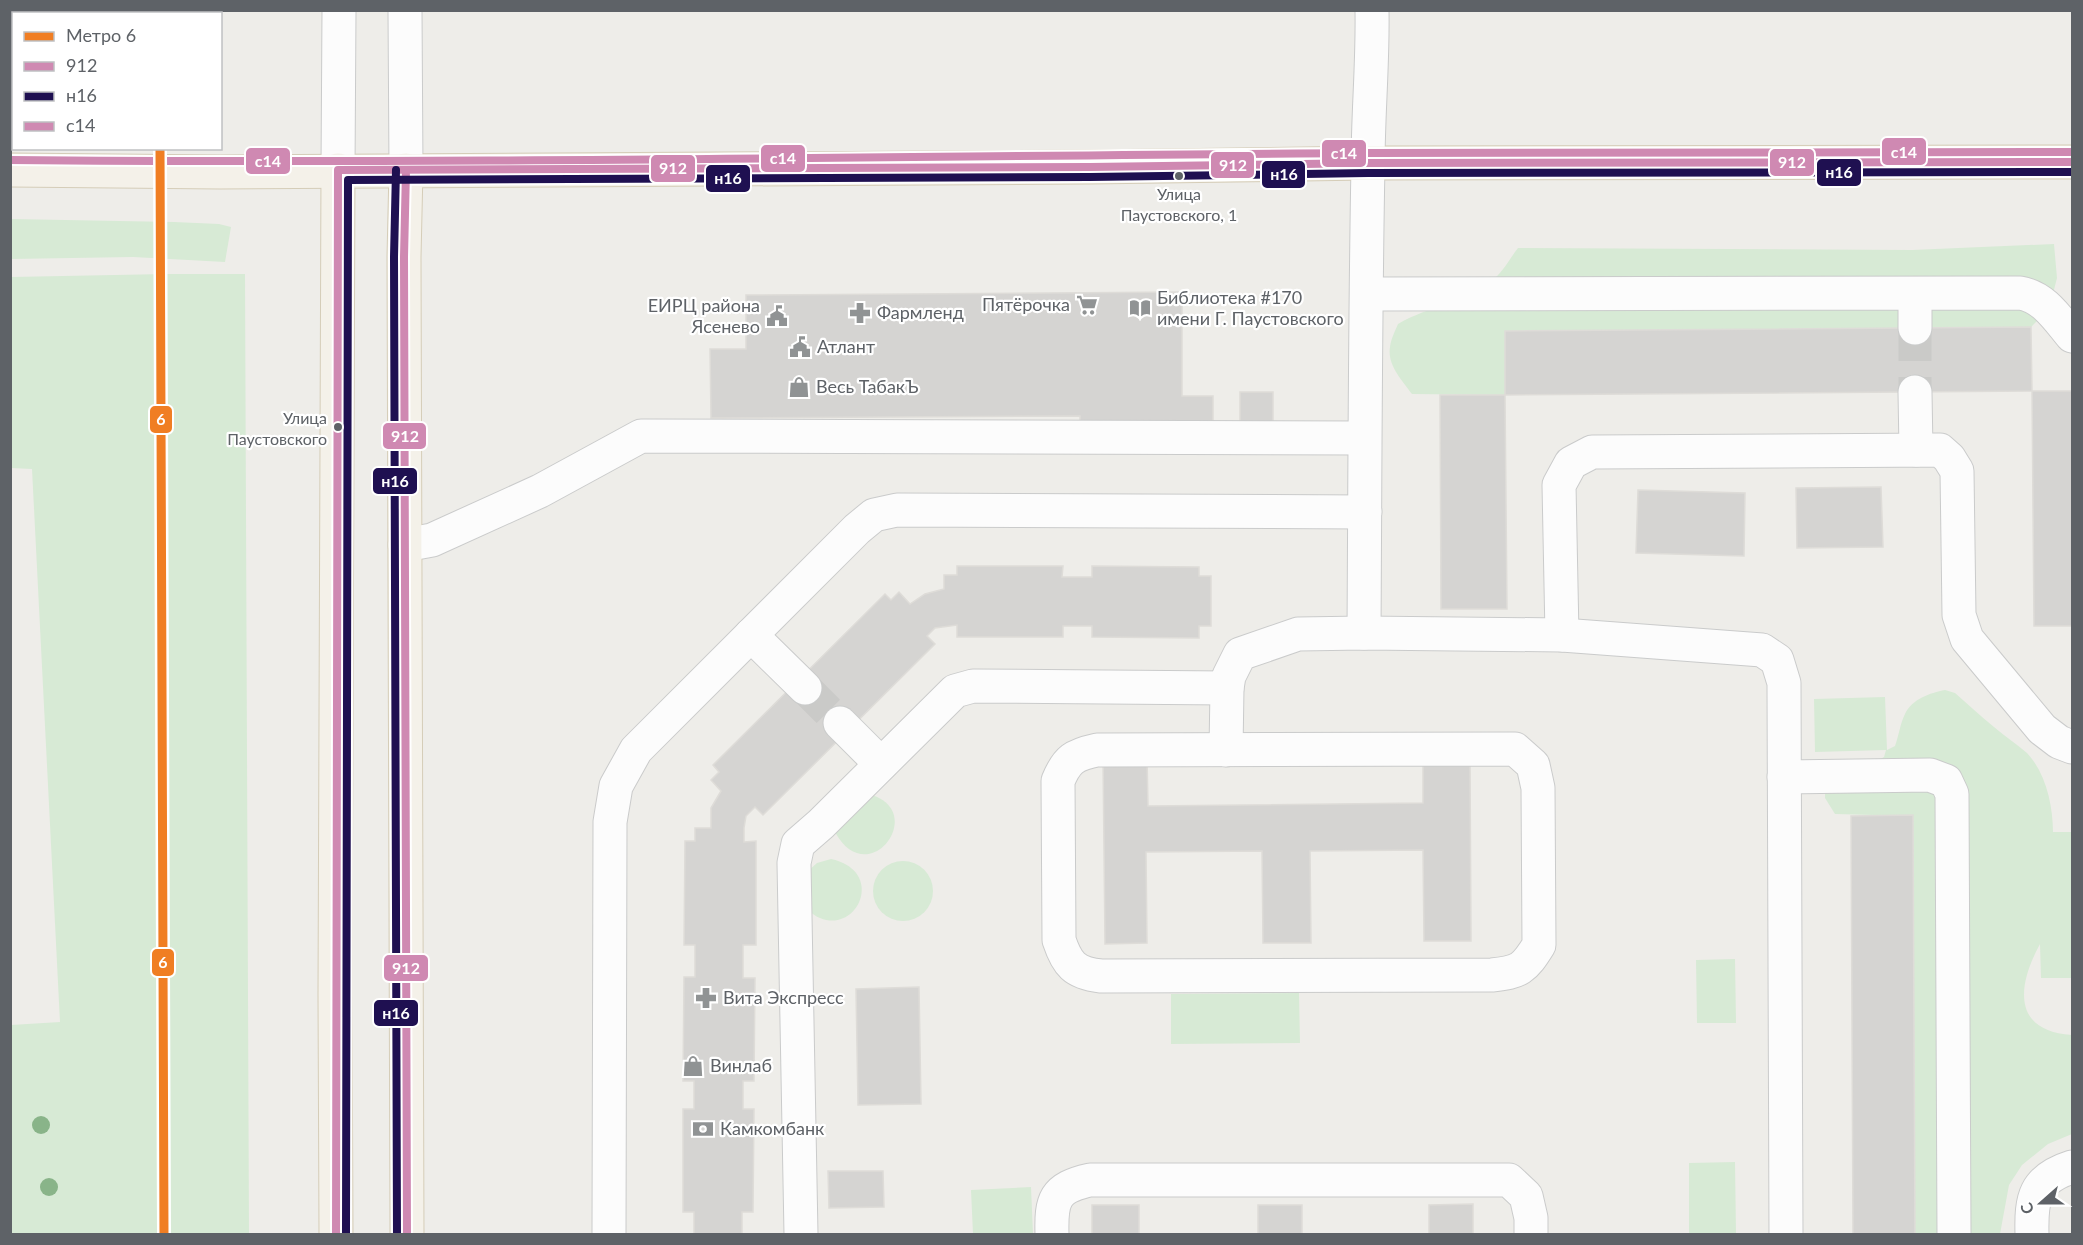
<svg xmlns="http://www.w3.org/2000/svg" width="2083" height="1245" font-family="Lato,sans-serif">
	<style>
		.green { fill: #d7ead5 }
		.building { fill: #d5d4d2; stroke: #dedcd8; stroke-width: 1.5 }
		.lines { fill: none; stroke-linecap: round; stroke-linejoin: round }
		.minor-tunnel { stroke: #cacac8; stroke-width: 33; stroke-dasharray: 33 16; stroke-linecap: butt }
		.minor-casing { stroke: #cacbcb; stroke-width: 35 }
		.major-casing { stroke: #d5cdb8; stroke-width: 35 }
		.minor { stroke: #fcfcfc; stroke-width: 33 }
		.major { stroke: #f4f1e9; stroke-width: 33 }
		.bus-1-casing { stroke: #fff; stroke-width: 12 }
		.bus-2-casing { stroke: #fff; stroke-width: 12 }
		.bus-3-casing { stroke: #fff; stroke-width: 12 }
		.bus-1 { stroke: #cf89b2; stroke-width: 8 }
		.bus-2 { stroke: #1f1051; stroke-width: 8 }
		.bus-3 { stroke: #cf89b2; stroke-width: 8 }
		.metro-1-casing { stroke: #fff; stroke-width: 14 }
		.metro-1 { stroke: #f07e23; stroke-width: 9 }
		.tree { fill: #89b489 }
		.bus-dot { fill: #5e6267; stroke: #fff; stroke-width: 2 }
		.labels { text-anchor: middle; stroke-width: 4.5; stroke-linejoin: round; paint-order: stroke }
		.bus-label { font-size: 16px; fill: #5e6267; stroke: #fff }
		.poi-label { font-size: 18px; fill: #5e6267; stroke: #fff; text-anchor: start }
		.line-badge { stroke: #fff; stroke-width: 2 }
		.badge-label { font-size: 16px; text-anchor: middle; font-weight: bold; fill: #fff }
	</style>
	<rect width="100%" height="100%" fill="#eeede9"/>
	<g class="green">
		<path d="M11,219L174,222L219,224L231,227L225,262L133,257L11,259Z"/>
		<path d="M2054,244L2057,278L2049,309L2031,327L1505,331V395L1412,394C1402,380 1387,365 1390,347C1391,339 1395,331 1398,324C1428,306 1469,302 1495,278C1504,270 1511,257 1518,248L1912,250Z"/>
		<path d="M166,274H245L249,1234H11V1025L60,1022L32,469L11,468V277Z"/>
		<path d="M1945,690L1955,693C1968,704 1980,716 1994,727C2004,736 2017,744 2027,753C2046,773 2053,806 2053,832H2072V978H2041L2040,944C2017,986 2012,1031 2072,1035V1134L2048,1144L2022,1165L2009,1185L2000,1234H1915L1913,816L1835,814L1825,798V789L1884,757L1886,750L1815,752L1814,699L1885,697L1887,750L1895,746C1899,735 1900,724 1905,714C1912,699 1930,693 1945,690Z"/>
		<path d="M864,793C933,806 869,895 835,832Z"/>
		<path d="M831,859C886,871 858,934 820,918C816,917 812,913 808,910L807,872L817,863Z"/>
		<circle cx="903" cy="891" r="30"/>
		<path d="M1735,959L1736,1023H1697L1696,960Z"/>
		<path d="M1299,993L1300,1043L1171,1044V994Z"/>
		<path d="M1735,1162L1736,1234H1689V1163Z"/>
		<path d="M1031,1187L1033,1234H973L971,1190Z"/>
	</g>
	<g class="building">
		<path d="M1182,292V396H1213V430H1080V416L711,418L710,349H746V295Z"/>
		<path d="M2031,327L2032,391L1505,395V331Z"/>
		<path d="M2032,391H2072V626H2034Z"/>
		<rect x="1240" y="392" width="33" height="33"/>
		<path d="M1440,395H1505L1507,609H1441Z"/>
		<path d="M1881,487L1883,547L1797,548L1796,488Z"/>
		<path d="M1638,490L1745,493L1744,556L1636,553Z"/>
		<path d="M957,566H1063L1062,577H1092V566L1199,567V576H1211V626H1199V638L1092,637V626H1063V637H957V625L935,628L927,636L935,644L763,815L755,807L746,816L744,828V842L756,841V945H743V978H755L754,1081H743V1109H754L753,1212H742V1234H694V1212H683V1109H694V1081H683L684,977H695V945H684L685,841H695V828H711V808L721,791L711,780L719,772L713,765L885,594L891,600L899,592L910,604L925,594L944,589V575H957Z"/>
		<path d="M1103,757H1147L1148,806L1423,803V759L1470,758L1471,941H1424L1423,850L1310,851L1311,943H1263L1262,851L1146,852L1147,943L1105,944Z"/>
		<path d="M1913,815L1915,1234H1853L1851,816Z"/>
		<path d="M919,987L921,1104L858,1105L856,989Z"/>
		<path d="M828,1171H883L884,1207L829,1208Z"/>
		<path d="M1473,1204V1234H1429V1205Z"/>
		<rect x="1092" y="1205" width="47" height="29"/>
		<rect x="1258" y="1205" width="44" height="29"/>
	</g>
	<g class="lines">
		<g class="minor-tunnel">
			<path d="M1915,328V392"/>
			<path d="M805,688L840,723"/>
		</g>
		<defs>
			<g id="minor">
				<path d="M405,10L406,170"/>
				<path d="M338,170L339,10"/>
				<path d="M1367,294L2020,293C2044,297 2057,318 2072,336"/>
				<path d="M1915,294V328"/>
				<path d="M1915,392L1916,450"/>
				<path d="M405,545L432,540L540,491L641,436L1364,438"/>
				<path d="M1364,633C1365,477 1365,321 1368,165C1368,113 1373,62 1372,10"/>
				<path d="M751,635L805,688"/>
				<path d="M1562,635L1559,485L1571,463L1592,452L1940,450L1949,458L1957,471L1959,615L1967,639L2042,729L2059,742L2072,747"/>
				<path d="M840,723L881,764"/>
				<path d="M1515,749L1533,765L1538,788L1539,945C1524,969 1520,972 1492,975L1101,976C1074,973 1067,964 1059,940L1058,781C1067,759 1074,755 1097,750Z"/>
				<path d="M1226,750L1227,688"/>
				<path d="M1784,777L1930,775L1946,781L1952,794L1954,1234"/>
				<path d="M609,1234L610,822L616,786L636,750L857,529L874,515L897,510L1365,512"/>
				<path d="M801,1234L794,863L798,844L821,824L955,691L973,686L1227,688L1229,676L1240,654L1298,634L1364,633L1562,635L1762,650L1777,660L1784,683L1786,1234"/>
				<path d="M1052,1234C1051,1200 1054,1188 1090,1180H1509L1526,1196L1531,1218V1234"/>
				<path d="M2032,1234C2031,1198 2034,1179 2072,1167"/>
			</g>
			<g id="major">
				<path d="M10,170L220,172L1090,167L1368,163L2072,162"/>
				<path d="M406,170L404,257L407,1234"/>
				<path d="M336,1234L335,994L338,170"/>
			</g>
		</defs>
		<use href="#minor" class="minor-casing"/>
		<use href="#major" class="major-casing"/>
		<use href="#minor" class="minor"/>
		<use href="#major" class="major"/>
		<defs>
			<g id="bus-1">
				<path d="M406,170L404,257L407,1234"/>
				<path d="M336,1234L338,170L1090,167L1368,163L2072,162"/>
			</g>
			<g id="bus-2">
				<path d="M396,170L394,257L397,1234"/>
				<path d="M346,1234L348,180L1090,177L1368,173L2072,172"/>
			</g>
			<path id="bus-3" d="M10,160C463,164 915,156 1368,153C1602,151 1837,152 2072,152"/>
		</defs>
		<use href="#bus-1" class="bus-1-casing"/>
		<use href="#bus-2" class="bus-2-casing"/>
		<use href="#bus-3" class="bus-3-casing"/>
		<use href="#bus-1" class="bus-1"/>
		<use href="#bus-2" class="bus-2"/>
		<use href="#bus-3" class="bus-3"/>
		<defs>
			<path id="metro-1" d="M160,148L164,1234"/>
		</defs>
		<use href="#metro-1" class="metro-1-casing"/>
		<use href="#metro-1" class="metro-1"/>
	</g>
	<g class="tree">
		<circle cx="41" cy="1125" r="9"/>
		<circle cx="49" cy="1187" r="9"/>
	</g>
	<defs>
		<symbol id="supermarket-bare" viewBox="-9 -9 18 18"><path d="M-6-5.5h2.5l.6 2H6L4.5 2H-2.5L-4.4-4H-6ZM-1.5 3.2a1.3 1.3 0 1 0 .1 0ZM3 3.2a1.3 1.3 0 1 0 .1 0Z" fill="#909394" stroke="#fff" stroke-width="2.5" paint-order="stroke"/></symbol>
		<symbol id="library-bare" viewBox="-9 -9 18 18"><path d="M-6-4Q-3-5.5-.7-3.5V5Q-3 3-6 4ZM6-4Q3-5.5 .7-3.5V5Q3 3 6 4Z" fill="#909394" stroke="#fff" stroke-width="2.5" paint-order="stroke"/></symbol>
		<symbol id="pharmacy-bare" viewBox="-9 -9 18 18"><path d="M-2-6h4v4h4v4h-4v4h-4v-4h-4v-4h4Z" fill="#909394" stroke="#fff" stroke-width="2.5" paint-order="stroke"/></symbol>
		<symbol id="civic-bare" viewBox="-9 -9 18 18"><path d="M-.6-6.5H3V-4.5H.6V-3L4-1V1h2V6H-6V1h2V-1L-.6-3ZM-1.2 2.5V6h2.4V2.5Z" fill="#909394" stroke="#fff" stroke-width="2.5" paint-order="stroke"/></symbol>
		<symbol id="shop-bare" viewBox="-9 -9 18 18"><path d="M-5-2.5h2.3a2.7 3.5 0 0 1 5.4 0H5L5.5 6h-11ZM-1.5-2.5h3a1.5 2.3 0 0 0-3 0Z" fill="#909394" stroke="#fff" stroke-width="2.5" paint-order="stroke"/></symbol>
		<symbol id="bank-bare" viewBox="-9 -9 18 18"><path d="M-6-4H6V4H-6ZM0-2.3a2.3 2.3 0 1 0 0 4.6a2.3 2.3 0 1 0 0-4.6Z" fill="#909394" stroke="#fff" stroke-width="2.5" paint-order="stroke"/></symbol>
	</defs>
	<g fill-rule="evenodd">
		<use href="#supermarket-bare" x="1072" y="290" width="30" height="30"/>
		<use href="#library-bare" x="1125" y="293" width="30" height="30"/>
		<use href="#pharmacy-bare" x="845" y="298" width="30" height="30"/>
		<use href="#civic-bare" x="762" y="301" width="30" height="30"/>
		<use href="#civic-bare" x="785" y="332" width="30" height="30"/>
		<use href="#shop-bare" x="784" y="372" width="30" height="30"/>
		<use href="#pharmacy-bare" x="691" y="983" width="30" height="30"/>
		<use href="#shop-bare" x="678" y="1051" width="30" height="30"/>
		<use href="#bank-bare" x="688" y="1114" width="30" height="30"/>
	</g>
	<g class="bus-dot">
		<circle cx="1179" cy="176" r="5"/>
		<circle cx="338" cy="427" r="5"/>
	</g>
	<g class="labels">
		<g class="bus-label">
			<text x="1179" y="200">Улица<tspan x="1179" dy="21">Паустовского, 1</tspan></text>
			<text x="327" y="424" text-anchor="end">Улица<tspan x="327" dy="21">Паустовского</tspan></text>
		</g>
		<g class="poi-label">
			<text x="1157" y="304">Библиотека #170<tspan x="1157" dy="21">имени Г. Паустовского</tspan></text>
			<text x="1070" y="311" text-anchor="end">Пятёрочка</text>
			<text x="760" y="312" text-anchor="end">ЕИРЦ района<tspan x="760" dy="21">Ясенево</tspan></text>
			<text x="877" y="319">Фармленд</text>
			<text x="817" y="353">Атлант</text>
			<text x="816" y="393">Весь ТабакЪ</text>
			<text x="723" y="1004">Вита Экспресс</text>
			<text x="710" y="1072">Винлаб</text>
			<text x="720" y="1135">Камкомбанк</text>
		</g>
	</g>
	<g class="line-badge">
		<rect x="1881" y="137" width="46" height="29" rx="6" fill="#cf89b2"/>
		<rect x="1321" y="139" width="46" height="29" rx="6" fill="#cf89b2"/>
		<rect x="760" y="144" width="46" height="29" rx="6" fill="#cf89b2"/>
		<rect x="245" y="147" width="46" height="28" rx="6" fill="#cf89b2"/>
		<rect x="1769" y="148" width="46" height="29" rx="6" fill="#cf89b2"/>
		<rect x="1210" y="151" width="45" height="28" rx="6" fill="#cf89b2"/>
		<rect x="650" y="154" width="46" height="29" rx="6" fill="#cf89b2"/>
		<rect x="1816" y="158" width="46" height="29" rx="6" fill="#1f1051"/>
		<rect x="1261" y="160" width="45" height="29" rx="6" fill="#1f1051"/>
		<rect x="705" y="164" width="46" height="29" rx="6" fill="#1f1051"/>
		<rect x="149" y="405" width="24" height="29" rx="6" fill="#f07e23"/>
		<rect x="382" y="422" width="45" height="28" rx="6" fill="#cf89b2"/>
		<rect x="372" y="467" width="46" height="28" rx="6" fill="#1f1051"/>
		<rect x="151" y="948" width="24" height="29" rx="6" fill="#f07e23"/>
		<rect x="383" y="954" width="46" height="28" rx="6" fill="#cf89b2"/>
		<rect x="373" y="999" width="46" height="28" rx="6" fill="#1f1051"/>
	</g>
	<g class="badge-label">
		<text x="1904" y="158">с14</text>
		<text x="1344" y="159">с14</text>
		<text x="783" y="164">с14</text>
		<text x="268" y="167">с14</text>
		<text x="1792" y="168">912</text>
		<text x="1233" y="171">912</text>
		<text x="673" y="174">912</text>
		<text x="1839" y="178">н16</text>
		<text x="1284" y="180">н16</text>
		<text x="728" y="184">н16</text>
		<text x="161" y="425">6</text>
		<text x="405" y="442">912</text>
		<text x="395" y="487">н16</text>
		<text x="163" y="968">6</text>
		<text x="406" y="974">912</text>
		<text x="396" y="1019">н16</text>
	</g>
	<rect width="2083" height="1245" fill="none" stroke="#5e6267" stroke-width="24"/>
	<rect x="12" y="12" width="210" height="138" fill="#ffffff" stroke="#bfc0c2" stroke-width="1.5"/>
	<rect x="24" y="32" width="30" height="9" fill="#f07e23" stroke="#bfc0c2" stroke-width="1.5"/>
	<text x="66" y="42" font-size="18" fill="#5e6267">Метро 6</text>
	<rect x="24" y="62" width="30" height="9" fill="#cf89b2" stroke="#bfc0c2" stroke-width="1.5"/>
	<text x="66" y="72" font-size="18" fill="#5e6267">912</text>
	<rect x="24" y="92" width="30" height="9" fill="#1f1051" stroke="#bfc0c2" stroke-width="1.5"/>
	<text x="66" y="102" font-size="18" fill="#5e6267">н16</text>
	<rect x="24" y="122" width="30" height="9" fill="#cf89b2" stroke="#bfc0c2" stroke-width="1.5"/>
	<text x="66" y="132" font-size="18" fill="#5e6267">с14</text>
	<g transform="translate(2041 1203) rotate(249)" stroke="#ffffff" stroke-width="4.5" paint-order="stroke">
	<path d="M0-4.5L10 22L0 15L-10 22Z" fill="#5e6267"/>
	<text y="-9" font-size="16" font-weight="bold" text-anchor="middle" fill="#5e6267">С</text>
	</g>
</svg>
